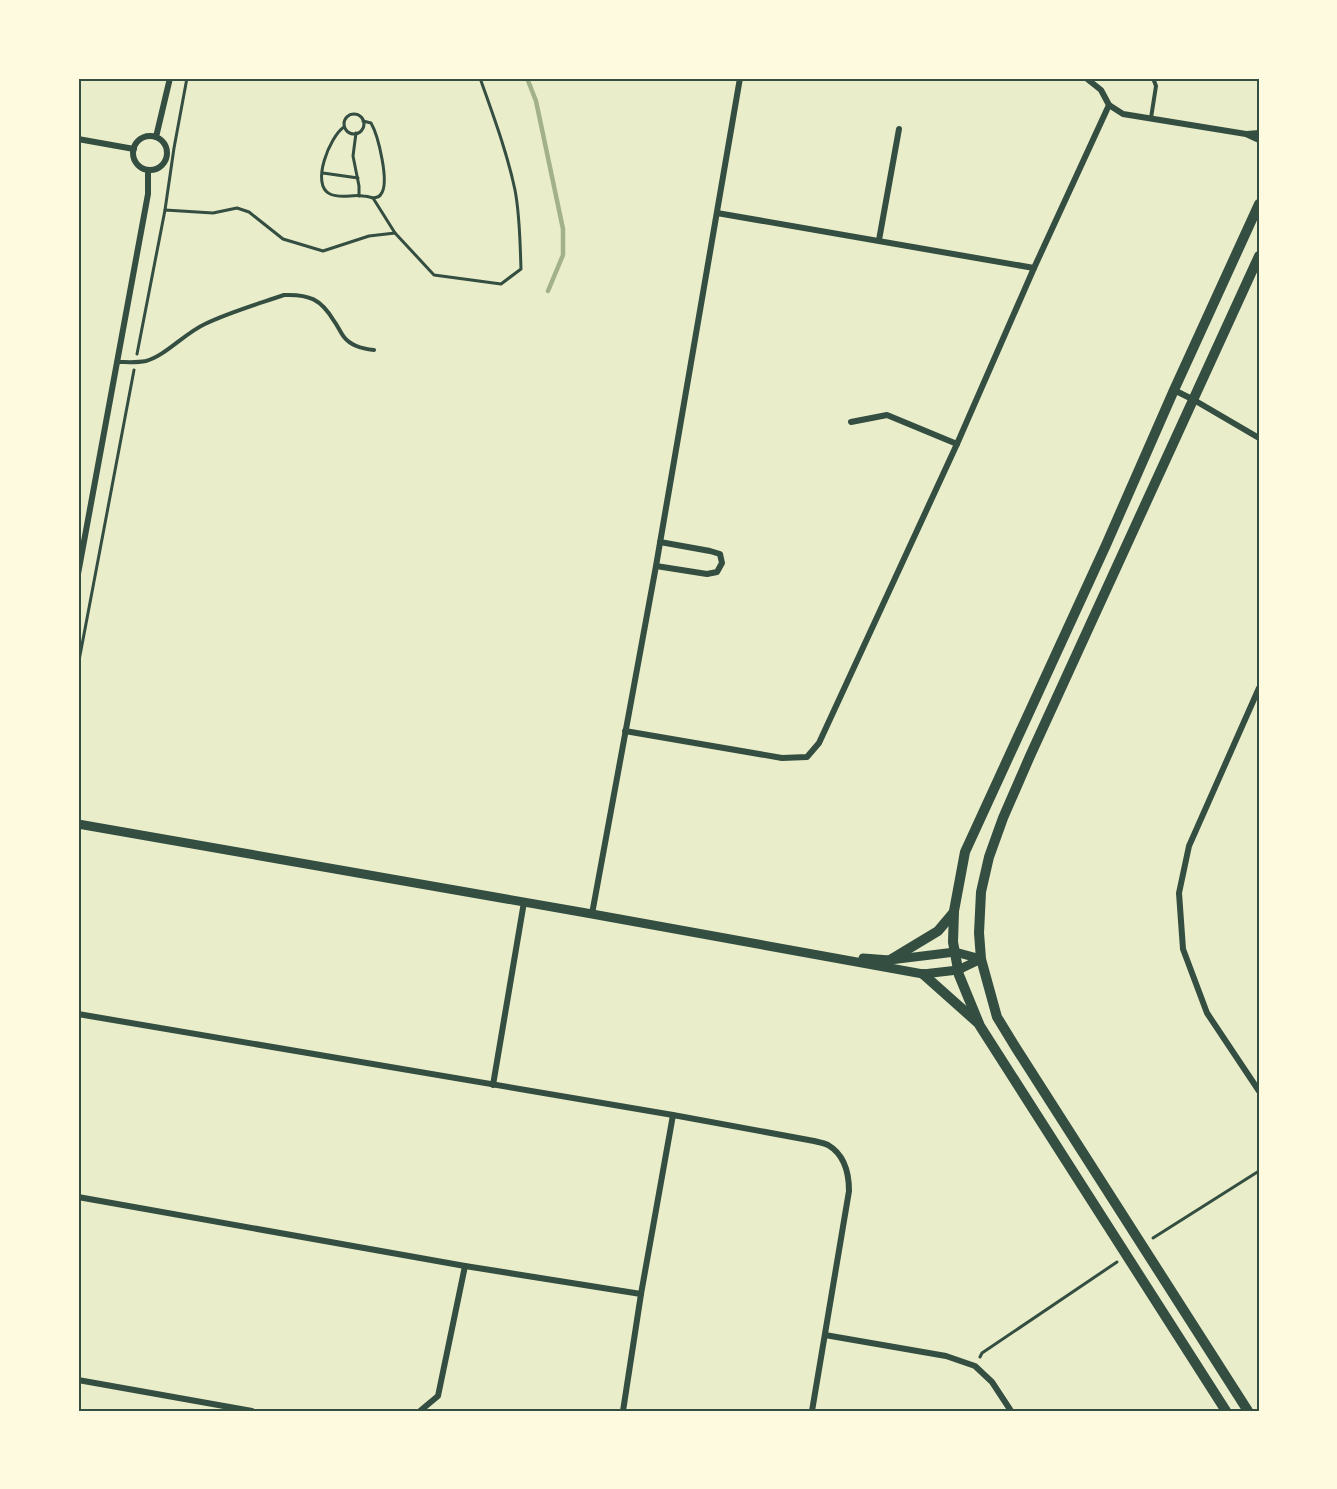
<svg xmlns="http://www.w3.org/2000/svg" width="1337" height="1489" font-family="Raleway,sans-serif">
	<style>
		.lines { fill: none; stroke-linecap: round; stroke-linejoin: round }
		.stream { stroke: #a3b18a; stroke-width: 4.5 }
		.path { stroke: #344e41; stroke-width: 3 }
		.service { stroke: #344e41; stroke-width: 4 }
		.minor { stroke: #344e41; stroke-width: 6 }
		.tertiary { stroke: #344e41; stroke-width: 9 }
		.secondary { stroke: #344e41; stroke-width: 10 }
		.neatline { fill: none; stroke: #344e41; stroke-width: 2 }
	</style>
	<rect width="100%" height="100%" fill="#e9edc9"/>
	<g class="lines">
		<path class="stream" d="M527,78L536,101L563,229V255L548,291"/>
		<g class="path">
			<circle cx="354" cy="124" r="10"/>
			<path d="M363,121L371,123C378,135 390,183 381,194C379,198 377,197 373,198"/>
			<path d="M344,127C330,136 310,185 330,194C341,199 353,194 363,196C367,196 370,197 373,198L395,233"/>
			<path d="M356,133L353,156L359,186V196"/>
			<path d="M323,173L358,178"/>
			<path d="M165,210L174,148L187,78"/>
			<path d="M137,354L165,210L213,213L237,208L249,212L283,239L323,251L369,236L395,233L434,275L501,284L521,269C520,243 520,216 515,190C507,152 493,115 480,78"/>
			<path d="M78,666L134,370"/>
			<path d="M1153,1238L1259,1171"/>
			<path d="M980,1357L982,1353L1117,1262"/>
		</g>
		<g class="service">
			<path d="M1151,118L1156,86L1153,78"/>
			<path d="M118,362C127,362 136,363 146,361C165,356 185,333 205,324C230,312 258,304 284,295C309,294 321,299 334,321C338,326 340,332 344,337C351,346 363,349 374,350"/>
		</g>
		<g class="minor">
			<path d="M1086,78L1101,90L1109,105L1123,114L1246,134L1259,140"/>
			<path d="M1247,134L1259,133"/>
			<circle cx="150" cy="153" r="17"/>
			<path d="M156,137L170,78"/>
			<path d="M78,139L134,149"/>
			<path d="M717,213L1034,268"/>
			<path d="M879,240L899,129"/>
			<path d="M1174,390L1194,400L1259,438"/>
			<path d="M851,422L887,415L957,444"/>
			<path d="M656,566L707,574L717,572L722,563L720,554L710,551L660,542"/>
			<path d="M78,574L148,194V170"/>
			<path d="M1259,688L1189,846L1179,893L1183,949L1207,1013L1259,1091"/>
			<path d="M625,731L782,758L807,757L819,743L957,444L1034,268L1109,105"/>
			<path d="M592,914L656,566L740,78"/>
			<path d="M78,1014L673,1115L814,1141C818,1142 824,1143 828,1145C845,1155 849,1173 849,1191L812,1411"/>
			<path d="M493,1085L524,902"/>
			<path d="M78,1197L465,1266L641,1294"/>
			<path d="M825,1335L946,1356L975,1366L992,1382L1011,1411"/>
			<path d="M78,1380L252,1411"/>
			<path d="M420,1411L438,1396L465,1266"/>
			<path d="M623,1411L641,1294L673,1115"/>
		</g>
		<g class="tertiary">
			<path d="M78,824L592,914L923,974L958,970L981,959"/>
			<path d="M863,958L890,960L955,952L981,959"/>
		</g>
		<g class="secondary">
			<path d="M890,960L938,931L954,912"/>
			<path d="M923,974L978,1023"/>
			<path d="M1226,1411L980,1026L959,975L953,942L954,911L965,852L1106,545L1174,390L1259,204"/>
			<path d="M1248,1411L1016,1048L997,1017L981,959L979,933L981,892L989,857L1003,818L1030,756L1259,256"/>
		</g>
	</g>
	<rect width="1337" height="1489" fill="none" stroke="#fefae0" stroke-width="159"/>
	<rect x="80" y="80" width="1178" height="1330" class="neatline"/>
</svg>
